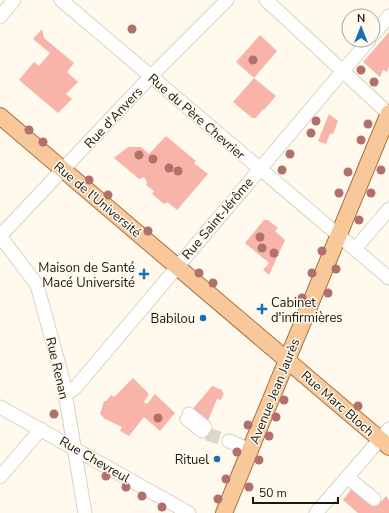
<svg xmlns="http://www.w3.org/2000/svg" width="389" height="513" font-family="'Nunito Sans',sans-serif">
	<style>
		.green { fill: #f8b4a9 }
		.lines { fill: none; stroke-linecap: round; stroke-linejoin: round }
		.minor-tunnel { stroke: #dcd8cc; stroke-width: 13; stroke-dasharray: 13 6; stroke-linecap: butt }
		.minor-casing { stroke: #d6d2c5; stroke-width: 15 }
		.major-casing { stroke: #a7713f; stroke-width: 18 }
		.minor { stroke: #fff; stroke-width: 13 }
		.major { stroke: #f8c79a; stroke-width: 16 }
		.tree { fill: #b2706b }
		.poi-dot { fill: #176fbc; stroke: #fffaed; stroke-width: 1.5 }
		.labels { text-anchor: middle; stroke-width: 3; stroke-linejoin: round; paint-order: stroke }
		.street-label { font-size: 13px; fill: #191813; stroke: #fffaed }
		.poi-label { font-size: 13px; fill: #191813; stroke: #fffaed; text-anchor: end }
	</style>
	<rect width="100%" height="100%" fill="#fffaed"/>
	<g class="green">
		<path d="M42,29L44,38L74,63L67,72L78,82L66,94L72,99L58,113L19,80L34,62L39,66L50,53L33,39Z"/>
		<path d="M389,32V66L387,72L383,70L380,77L363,62Z"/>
		<path d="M260,35L277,51L254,78L276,96L264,110L263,109L256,118H252L233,102L254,78L236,62Z"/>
		<path d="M329,114L338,121L333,134H330L326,144L318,141Z"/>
		<path d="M166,136L196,161L194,163L208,174L177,210L167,202L164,204L152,194L154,191L146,185L147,182L144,177L139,179L114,158L128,147H141L149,154Z"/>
		<path d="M264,220H268L278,228L275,231L285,240L269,275L263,270L269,263L245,243Z"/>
		<path d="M133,378L149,394L144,402L147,404L155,394L175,413L160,431L144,417L129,436L120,431L122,427L105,419L100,414L104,401H106L111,395L114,397Z"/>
		<path d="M212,386L222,390V392L224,393L221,400L217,399L208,421L191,411Z"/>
		<path d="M353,487L377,506L386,496L389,500V513H358L343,500Z"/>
	</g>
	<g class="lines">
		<path class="minor-tunnel" d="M207,434L229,441"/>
		<defs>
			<g id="minor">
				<path d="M61,0L389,278"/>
				<path d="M266,0L389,114"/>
				<path d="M0,17L14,0"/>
				<path d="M373,35L389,16"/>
				<path d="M0,236L151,76L227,0"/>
				<path d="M0,236L37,285L63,380L85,513"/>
				<path d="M355,249L389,209"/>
				<path d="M65,395L75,388L369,40"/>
				<path d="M0,407L189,513"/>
				<path d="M187,419L202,431L205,427L189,414"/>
				<path d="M229,441L250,450"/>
				<path d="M0,477L41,429"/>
				<path d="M347,477L374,499"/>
				<path d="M316,513L389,429"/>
			</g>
			<g id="major">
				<path d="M0,116L389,447"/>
				<path d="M224,513L389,113"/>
			</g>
		</defs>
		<use href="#minor" class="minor-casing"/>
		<use href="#major" class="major-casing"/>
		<use href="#minor" class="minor"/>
		<use href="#major" class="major"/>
	</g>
	<g class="tree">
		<circle cx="132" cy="29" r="4.5"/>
		<circle cx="253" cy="60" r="4.5"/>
		<circle cx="361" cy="70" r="4.5"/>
		<circle cx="374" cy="82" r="4.5"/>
		<circle cx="316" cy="121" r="4.5"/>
		<circle cx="368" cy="124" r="4.5"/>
		<circle cx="29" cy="130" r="4.5"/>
		<circle cx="311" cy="133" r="4.5"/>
		<circle cx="361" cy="140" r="4.5"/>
		<circle cx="43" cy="142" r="4.5"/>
		<circle cx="290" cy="154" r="4.5"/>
		<circle cx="139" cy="155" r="4.5"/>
		<circle cx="153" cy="159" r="4.5"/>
		<circle cx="169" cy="168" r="4.5"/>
		<circle cx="282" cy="170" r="4.5"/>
		<circle cx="381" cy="170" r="4.5"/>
		<circle cx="178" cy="171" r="4.5"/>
		<circle cx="348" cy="172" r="4.5"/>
		<circle cx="89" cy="180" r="4.5"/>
		<circle cx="339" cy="193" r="4.5"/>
		<circle cx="371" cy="193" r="4.5"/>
		<circle cx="108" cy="195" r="4.5"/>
		<circle cx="359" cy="220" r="4.5"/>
		<circle cx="148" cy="231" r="4.5"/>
		<circle cx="260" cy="237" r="4.5"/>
		<circle cx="262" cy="248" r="4.5"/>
		<circle cx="322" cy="251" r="4.5"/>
		<circle cx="274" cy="253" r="4.5"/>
		<circle cx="336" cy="269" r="4.5"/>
		<circle cx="199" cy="273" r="4.5"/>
		<circle cx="312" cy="273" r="4.5"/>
		<circle cx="213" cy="283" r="4.5"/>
		<circle cx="328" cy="293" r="4.5"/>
		<circle cx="302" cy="298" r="4.5"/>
		<circle cx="293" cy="319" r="4.5"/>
		<circle cx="284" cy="400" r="4.5"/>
		<circle cx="358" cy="406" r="4.5"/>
		<circle cx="54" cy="414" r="4.5"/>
		<circle cx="276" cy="417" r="4.5"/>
		<circle cx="158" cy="418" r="4.5"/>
		<circle cx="248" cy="425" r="4.5"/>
		<circle cx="269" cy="436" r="4.5"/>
		<circle cx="237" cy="452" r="4.5"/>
		<circle cx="259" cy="460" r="4.5"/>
		<circle cx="106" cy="476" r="4.5"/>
		<circle cx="226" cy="479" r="4.5"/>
		<circle cx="126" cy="487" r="4.5"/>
		<circle cx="249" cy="487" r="4.5"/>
		<circle cx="142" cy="496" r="4.5"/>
		<circle cx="218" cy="499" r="4.5"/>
		<circle cx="162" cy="507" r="4.5"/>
	</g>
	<g class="poi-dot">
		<path d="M142 268h4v4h4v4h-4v4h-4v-4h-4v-4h4z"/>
		<path d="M260 303h4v4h4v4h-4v4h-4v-4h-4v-4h4z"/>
		<circle cx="203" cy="318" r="4"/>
		<circle cx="217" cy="459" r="4"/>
	</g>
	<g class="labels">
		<g class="street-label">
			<text transform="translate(197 116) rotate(41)" y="5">Rue du Père Chevrier</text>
			<text transform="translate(113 117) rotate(-47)" y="5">Rue d'Anvers</text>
			<text transform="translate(98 199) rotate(40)" y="5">Rue de l'Université</text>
			<text transform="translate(217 218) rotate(-50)" y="5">Rue Saint-Jérôme</text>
			<text transform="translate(58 368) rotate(77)" y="5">Rue Renan</text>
			<text transform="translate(274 391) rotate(-68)" y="5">Avenue Jean Jaurès</text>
			<text transform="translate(338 403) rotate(41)" y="5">Rue Marc Bloch</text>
			<text transform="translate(95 459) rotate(30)" y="5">Rue Chevreul</text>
		</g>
		<g class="poi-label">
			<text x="135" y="272">Maison de Santé<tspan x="135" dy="15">Macé Université</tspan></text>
			<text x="271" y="307" text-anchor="start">Cabinet<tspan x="271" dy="15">d'infirmières</tspan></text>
			<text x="195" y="323">Babilou</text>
			<text x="209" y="464">Rituel</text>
		</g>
	</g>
	<g transform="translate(361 28)"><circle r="19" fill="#fffaed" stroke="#a3a096"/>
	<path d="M0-3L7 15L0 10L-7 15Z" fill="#176fbc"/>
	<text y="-6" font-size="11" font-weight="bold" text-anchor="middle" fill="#191813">N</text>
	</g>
	<path d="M253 497v6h85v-6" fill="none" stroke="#191813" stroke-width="2"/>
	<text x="259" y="497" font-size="12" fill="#191813" stroke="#fffaed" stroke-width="3" paint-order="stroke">50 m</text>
</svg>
